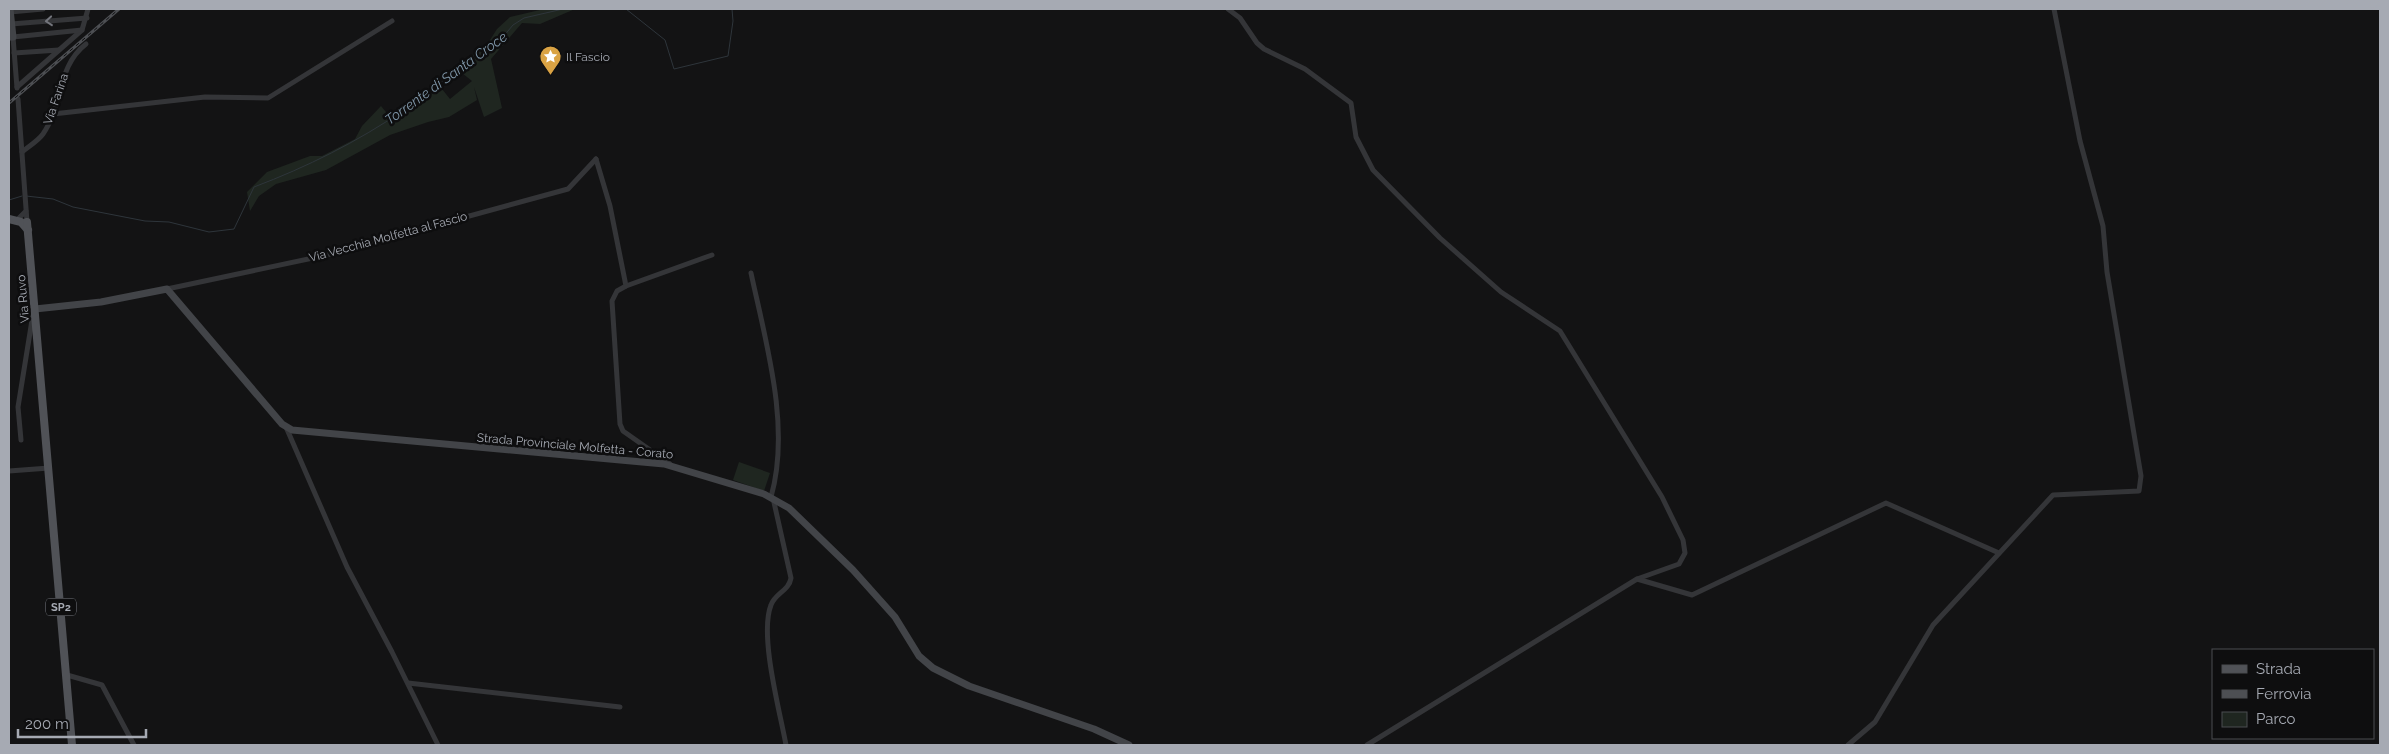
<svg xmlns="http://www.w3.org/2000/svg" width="2389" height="754" font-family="Raleway,sans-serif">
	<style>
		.green { fill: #1f2620 }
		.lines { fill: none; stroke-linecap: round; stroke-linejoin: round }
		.stream { stroke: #2e353b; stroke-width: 1 }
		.street { stroke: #343538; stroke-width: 5 }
		.secondary { stroke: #424448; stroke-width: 7 }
		.primary { stroke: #505257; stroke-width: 8 }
		.rail-casing { stroke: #4d4f53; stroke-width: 3 }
		.rail { stroke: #0e0e0f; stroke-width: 1; stroke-dasharray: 4; stroke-linecap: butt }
		.oneway { stroke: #73757c }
		.labels { text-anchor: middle; stroke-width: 5; stroke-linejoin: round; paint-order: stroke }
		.shield { fill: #0e0e0f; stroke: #787b82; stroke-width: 1 }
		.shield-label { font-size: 11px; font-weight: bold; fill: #a6aab3 }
		.poi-label { font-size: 12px; fill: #a6aab3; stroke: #0e0e0f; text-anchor: start }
		.street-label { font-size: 12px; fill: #a6aab3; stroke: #0e0e0f }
		.water-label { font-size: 14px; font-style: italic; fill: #8198aa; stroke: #0e0e0f }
	</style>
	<rect width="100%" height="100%" fill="#131314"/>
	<g class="green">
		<path d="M544,9H575L540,24L522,23L491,59L502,108L484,117L474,87L477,100L449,117L428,122L390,135L326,170L276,184L259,196L250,211L247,192L267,172L310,156H322L355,139L362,126L381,106L390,117L438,84L450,99L472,81L457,69L467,58L485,48L497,29L510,17Z"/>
		<path d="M739,462L770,473L764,491L733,480Z"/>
	</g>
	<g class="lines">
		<g class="stream">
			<path d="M570,9H573"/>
			<path d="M626,9L665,40L674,69L728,56L733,21L732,9"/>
			<path d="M26,196L53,199L73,207L145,221L169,222L209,232L234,229L254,187C307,167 357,142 404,110C431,92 456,69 483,49L497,44L513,25L524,18L563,9"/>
			<path d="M9,200L22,196"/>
		</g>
		<g class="street">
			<path d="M1228,9L1240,18L1257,43L1264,49L1305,69L1351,103L1356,137L1373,170L1440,238L1501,292L1560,331L1662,497L1683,540L1685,553L1679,564L1637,579L1367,745"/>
			<path d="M10,12L43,9"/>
			<path d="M11,24L87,18"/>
			<path d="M14,53L59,50"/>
			<path d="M17,87L82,30L88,9"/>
			<path d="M17,88L13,37L82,30"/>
			<path d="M18,99L27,222"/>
			<path d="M53,114L205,97L268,98L392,21"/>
			<path d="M22,152C29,146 38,141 43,134C63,105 57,66 86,44"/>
			<path d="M596,159L610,206L626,286L617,291L612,301L620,424L623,431L670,464"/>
			<path d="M19,218L26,211"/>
			<path d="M751,273C766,343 791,427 771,497"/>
			<path d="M626,286L712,255"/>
			<path d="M167,289L327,255L568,189L596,159"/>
			<path d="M286,427L347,567L392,652L438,745"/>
			<path d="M21,440L18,407L33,314"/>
			<path d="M9,471L49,468"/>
			<path d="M773,498L791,578C789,591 775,593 771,605C759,635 780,712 786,745"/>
			<path d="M1637,579L1692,595L1886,503L1999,553"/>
			<path d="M67,675L102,685L134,745"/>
			<path d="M408,683L620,707"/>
			<path d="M1848,745L1875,722L1933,625L2053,495L2139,491L2141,476L2107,272L2103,226L2080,141L2054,9"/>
		</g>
		<g class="secondary">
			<path d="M9,37H13L10,9"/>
			<path d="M35,309L101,302L167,289L282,424L292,430L664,464L764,494L789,508L853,570L895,617L919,656L933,668L969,686L1094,729L1129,745"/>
		</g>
		<g class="primary">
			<path d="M9,219L21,222L28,230"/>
			<path d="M27,222L72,745"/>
		</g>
		<defs>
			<path id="rail" d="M9,103L119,9"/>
		</defs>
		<use href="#rail" class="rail-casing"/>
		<use href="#rail" class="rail"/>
	</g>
	<defs><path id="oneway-chevron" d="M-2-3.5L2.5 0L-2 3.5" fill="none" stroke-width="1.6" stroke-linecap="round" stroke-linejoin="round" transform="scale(1.25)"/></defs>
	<use class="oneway" href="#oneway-chevron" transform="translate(49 21) rotate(175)"/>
	<defs>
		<symbol id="sight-pin" viewBox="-11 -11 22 30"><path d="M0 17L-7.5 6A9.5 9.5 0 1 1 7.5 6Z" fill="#daa344" stroke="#0e0e0f"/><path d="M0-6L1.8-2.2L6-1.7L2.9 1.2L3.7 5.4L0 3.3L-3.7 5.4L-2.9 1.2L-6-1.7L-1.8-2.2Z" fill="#fff"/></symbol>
	</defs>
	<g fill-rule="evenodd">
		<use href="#sight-pin" x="538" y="44" width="25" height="34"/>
	</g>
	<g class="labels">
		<rect class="shield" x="46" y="598.5" width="30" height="17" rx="4"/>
		<g class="shield-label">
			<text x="61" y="611">SP2</text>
		</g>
		<g class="poi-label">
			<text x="566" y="61">Il Fascio</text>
		</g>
		<g class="street-label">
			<text transform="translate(56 99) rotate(-71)" y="4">Via Farina</text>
			<text transform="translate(388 237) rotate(-15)" y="4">Via Vecchia Molfetta al Fascio</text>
			<text transform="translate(23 299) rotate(-95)" y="4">Via Ruvo</text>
			<text transform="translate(575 446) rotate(5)" y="4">Strada Provinciale Molfetta - Corato</text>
		</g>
		<g class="water-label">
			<text transform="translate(446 78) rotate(-36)" y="5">Torrente di Santa Croce</text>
		</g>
	</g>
	<rect width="2389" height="754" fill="none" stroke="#a6aab3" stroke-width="20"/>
	<rect x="2212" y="649" width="162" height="90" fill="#0e0e0f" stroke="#4b4c51"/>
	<rect x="2222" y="665" width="25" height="8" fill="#505257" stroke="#4b4c51"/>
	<text x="2256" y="674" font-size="15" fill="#a6aab3">Strada</text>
	<rect x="2222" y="690" width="25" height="8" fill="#4d4f53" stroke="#4b4c51"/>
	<text x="2256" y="699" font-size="15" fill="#a6aab3">Ferrovia</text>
	<rect x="2222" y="712" width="25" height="15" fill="#1f2620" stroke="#4b4c51"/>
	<text x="2256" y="724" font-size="15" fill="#a6aab3">Parco</text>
	<path d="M18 729v8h128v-8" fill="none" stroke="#a6aab3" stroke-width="2.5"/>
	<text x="25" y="729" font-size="15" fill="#a6aab3" stroke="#0e0e0f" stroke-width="4" paint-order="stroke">200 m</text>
</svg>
